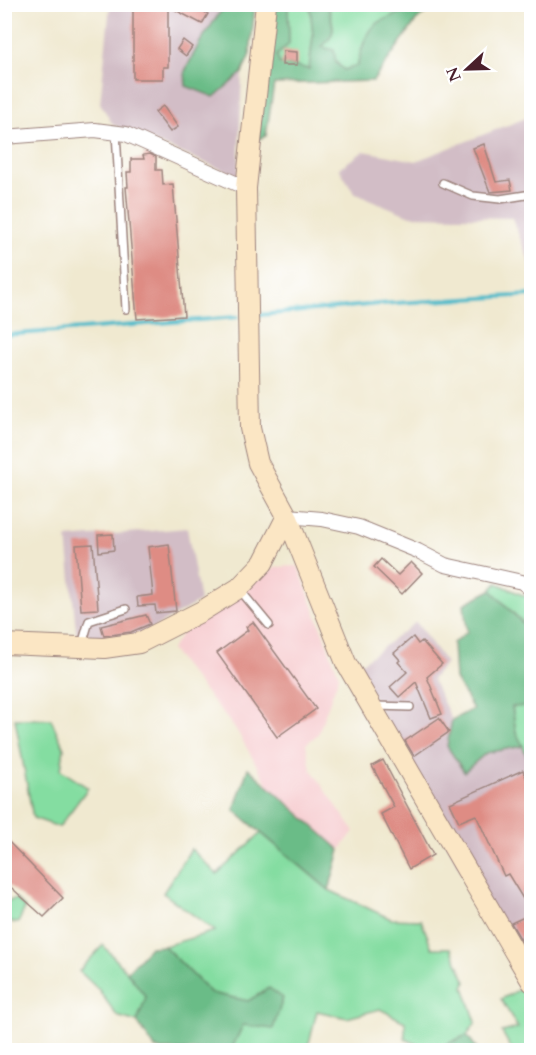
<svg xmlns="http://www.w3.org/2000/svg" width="536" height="1055" font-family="Cardo,serif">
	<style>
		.built { fill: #f7cfd2 }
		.industrial { fill: #d2bdc6 }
		.green { fill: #84dda1; stroke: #677e66; stroke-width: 1.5 }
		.forest { fill: #6bbc87; stroke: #5a6e59; stroke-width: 1.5 }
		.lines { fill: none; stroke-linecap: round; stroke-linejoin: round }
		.stream { stroke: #4fbbca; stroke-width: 4 }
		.building { fill: #de8c84 }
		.lane-casing { stroke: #9d847e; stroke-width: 10 }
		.street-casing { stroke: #9d847e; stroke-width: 16 }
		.secondary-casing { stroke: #9d847e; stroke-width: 22 }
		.lane { stroke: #fff; stroke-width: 7 }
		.street { stroke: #fff; stroke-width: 14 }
		.secondary { stroke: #fbe6c4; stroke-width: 20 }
	</style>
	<rect width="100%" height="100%" fill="#fff"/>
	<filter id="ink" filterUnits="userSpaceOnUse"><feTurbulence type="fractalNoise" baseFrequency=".0167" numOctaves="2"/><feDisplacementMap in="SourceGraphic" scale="12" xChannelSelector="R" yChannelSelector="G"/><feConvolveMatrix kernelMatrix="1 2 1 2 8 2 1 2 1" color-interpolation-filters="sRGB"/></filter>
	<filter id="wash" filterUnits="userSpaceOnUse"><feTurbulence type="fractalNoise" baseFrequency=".008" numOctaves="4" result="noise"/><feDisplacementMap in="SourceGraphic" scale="24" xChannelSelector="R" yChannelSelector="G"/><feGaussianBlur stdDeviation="1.35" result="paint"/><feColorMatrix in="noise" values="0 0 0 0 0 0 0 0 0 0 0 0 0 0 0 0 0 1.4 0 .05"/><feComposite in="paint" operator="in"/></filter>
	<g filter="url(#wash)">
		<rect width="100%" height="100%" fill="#f0e9d0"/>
		<path class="built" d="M298,566L339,676L318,734L306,744L311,769L354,831L340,850L268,785L237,731L171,650L182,633L276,567Z"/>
		<g class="industrial">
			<path d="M110,5H225L200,42L185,71L186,85L214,97L242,73L238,176L113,125L100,103Z"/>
			<path d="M531,116V266L512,218L410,216L354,193L339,168L364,151L416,161Z"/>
			<path d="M187,528L200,601L137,637L77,640L67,538Z"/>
			<path d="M416,622L446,663L432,679L452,720L447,747L464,771L486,753L523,746L532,765L531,1000L483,915L358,666Z"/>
		</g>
		<g class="green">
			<path d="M288,5H310L313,36L309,69L279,64L277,55L289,44Z"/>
			<path d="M328,5H409V8C400,15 387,17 378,23C365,32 361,52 357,66L344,70L321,47C339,30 333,27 328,5Z"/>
			<path d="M497,583L531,599V658L528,657L530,630L491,590Z"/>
			<path d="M512,706H531V765L516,732Z"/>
			<path d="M15,719H51L64,748L61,770L88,788L59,827L33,818Z"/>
			<path d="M261,833L329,890L391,919L421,920L432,948H451L466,982L464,987L476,1022L467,1035L434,1050H425L419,1045L405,1039V1022L380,1009L347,1018L317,1011L309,1043L303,1050H231L243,1025L248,1001L211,993L164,946L215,931L163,893L191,849L217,874Z"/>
			<path d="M16,899L25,908L18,923L5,922V902Z"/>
			<path d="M103,945L127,972L146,997L137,1022L117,1016L99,990L79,971Z"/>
			<path d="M524,987L531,1000V1050H512L502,1032L518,1028L501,999Z"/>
		</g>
		<g class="forest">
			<path d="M225,5H255L250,54L242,73L214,97L186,86L185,71L200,42Z"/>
			<path d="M272,5H288L289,44L277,55L279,63L309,69L313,36L310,5H328C332,26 339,31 322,47L334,50L336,63L344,70L357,66C361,52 365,32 378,23C387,17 400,15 409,8V5H435L416,21L373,81L274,84L266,136L258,139Z"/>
			<path d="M491,590L530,631L528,657L531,658V706L512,707L516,732L523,746L486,753L464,772L447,746L452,720L473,709L455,679L453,643L467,632L464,604Z"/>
			<path d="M248,768L340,850L329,890L234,810Z"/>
			<path d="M164,946L211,993L248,1001L269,988L283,998L273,1029L243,1025L231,1050H162L155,1048L137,1022L146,997L127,972L150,947Z"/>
			<path d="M467,1035L478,1050H434Z"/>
		</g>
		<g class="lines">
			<g class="stream">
				<path d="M259,315L379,304L532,295"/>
				<path d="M4,335L237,317"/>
			</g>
		</g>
		<g id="blocks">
			<g class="building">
				<path d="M133,4H192L208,14L202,24L168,6V67H163V79H133Z"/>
				<path d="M183,40L192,47L186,56L177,49Z"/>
				<path d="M283,51L297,52V65H282Z"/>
				<path d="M163,106L178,127L170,132L155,112Z"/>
				<path d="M484,144L496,182L510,180L512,190L490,192L473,148Z"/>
				<path d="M150,154L156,157V170H162L163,185L173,184L184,316L137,319L126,187H128L127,172H131V159H144L143,155Z"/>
				<path d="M113,534L114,550L99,552L98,535Z"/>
				<path d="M93,544L98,609L81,610L76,545Z"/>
				<path d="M169,544L176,611L156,613L155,605L138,606L137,597L153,595L148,547Z"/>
				<path d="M381,559L398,575L411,562L422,573L402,594L374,567Z"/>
				<path d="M146,615L150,624L131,632L104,636L101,626Z"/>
				<path d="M253,622L316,709L277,737L217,653L248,630L246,627Z"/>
				<path d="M413,637L418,644L422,641L442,664L427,677L442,714L431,718L416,682L399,697L390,687L407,672L398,662L400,660L394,653Z"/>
				<path d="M439,718L449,732L414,756L405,741Z"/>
				<path d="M383,760L433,855L409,869L381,814L394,807L372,766Z"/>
				<path d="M523,770L531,789V912L508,874L504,876L476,815L459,822L450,803Z"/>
				<path d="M4,837L63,898L44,917L4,881Z"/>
				<path d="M531,914V957L511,923Z"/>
			</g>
		</g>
	</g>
	<g filter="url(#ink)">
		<use href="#blocks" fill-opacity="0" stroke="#9d847e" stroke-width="1.5"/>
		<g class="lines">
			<defs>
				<g id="lane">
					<path d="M116,132L126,309"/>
					<path d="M443,183L473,196L500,199L532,194"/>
					<path d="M240,590L269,625"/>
					<path d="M82,645L89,621L126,609"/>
					<path d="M375,706L410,707"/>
				</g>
				<g id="street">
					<path d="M4,137L95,130L126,134L246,188"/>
					<path d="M287,516L322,519L359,527L418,551L445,565L522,582L532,590"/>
				</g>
				<g id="secondary">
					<path d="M266,4L246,188L250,428L258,463L287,516L346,663L532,982"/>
					<path d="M4,644L104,648L139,643L202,611L239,588L263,563L287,516"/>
				</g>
			</defs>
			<use href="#lane" class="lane-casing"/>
			<use href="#street" class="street-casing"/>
			<use href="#secondary" class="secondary-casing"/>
			<use href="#lane" class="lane"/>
			<use href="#street" class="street"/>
			<use href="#secondary" class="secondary"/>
		</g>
	</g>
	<rect width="536" height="1055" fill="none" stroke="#fff" stroke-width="24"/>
	<g transform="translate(467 69) rotate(248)" stroke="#ffffff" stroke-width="4.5" paint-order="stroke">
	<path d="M0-4.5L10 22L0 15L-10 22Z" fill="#4a1f2b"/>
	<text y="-9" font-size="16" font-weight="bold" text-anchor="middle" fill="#4a1f2b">N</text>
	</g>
</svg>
